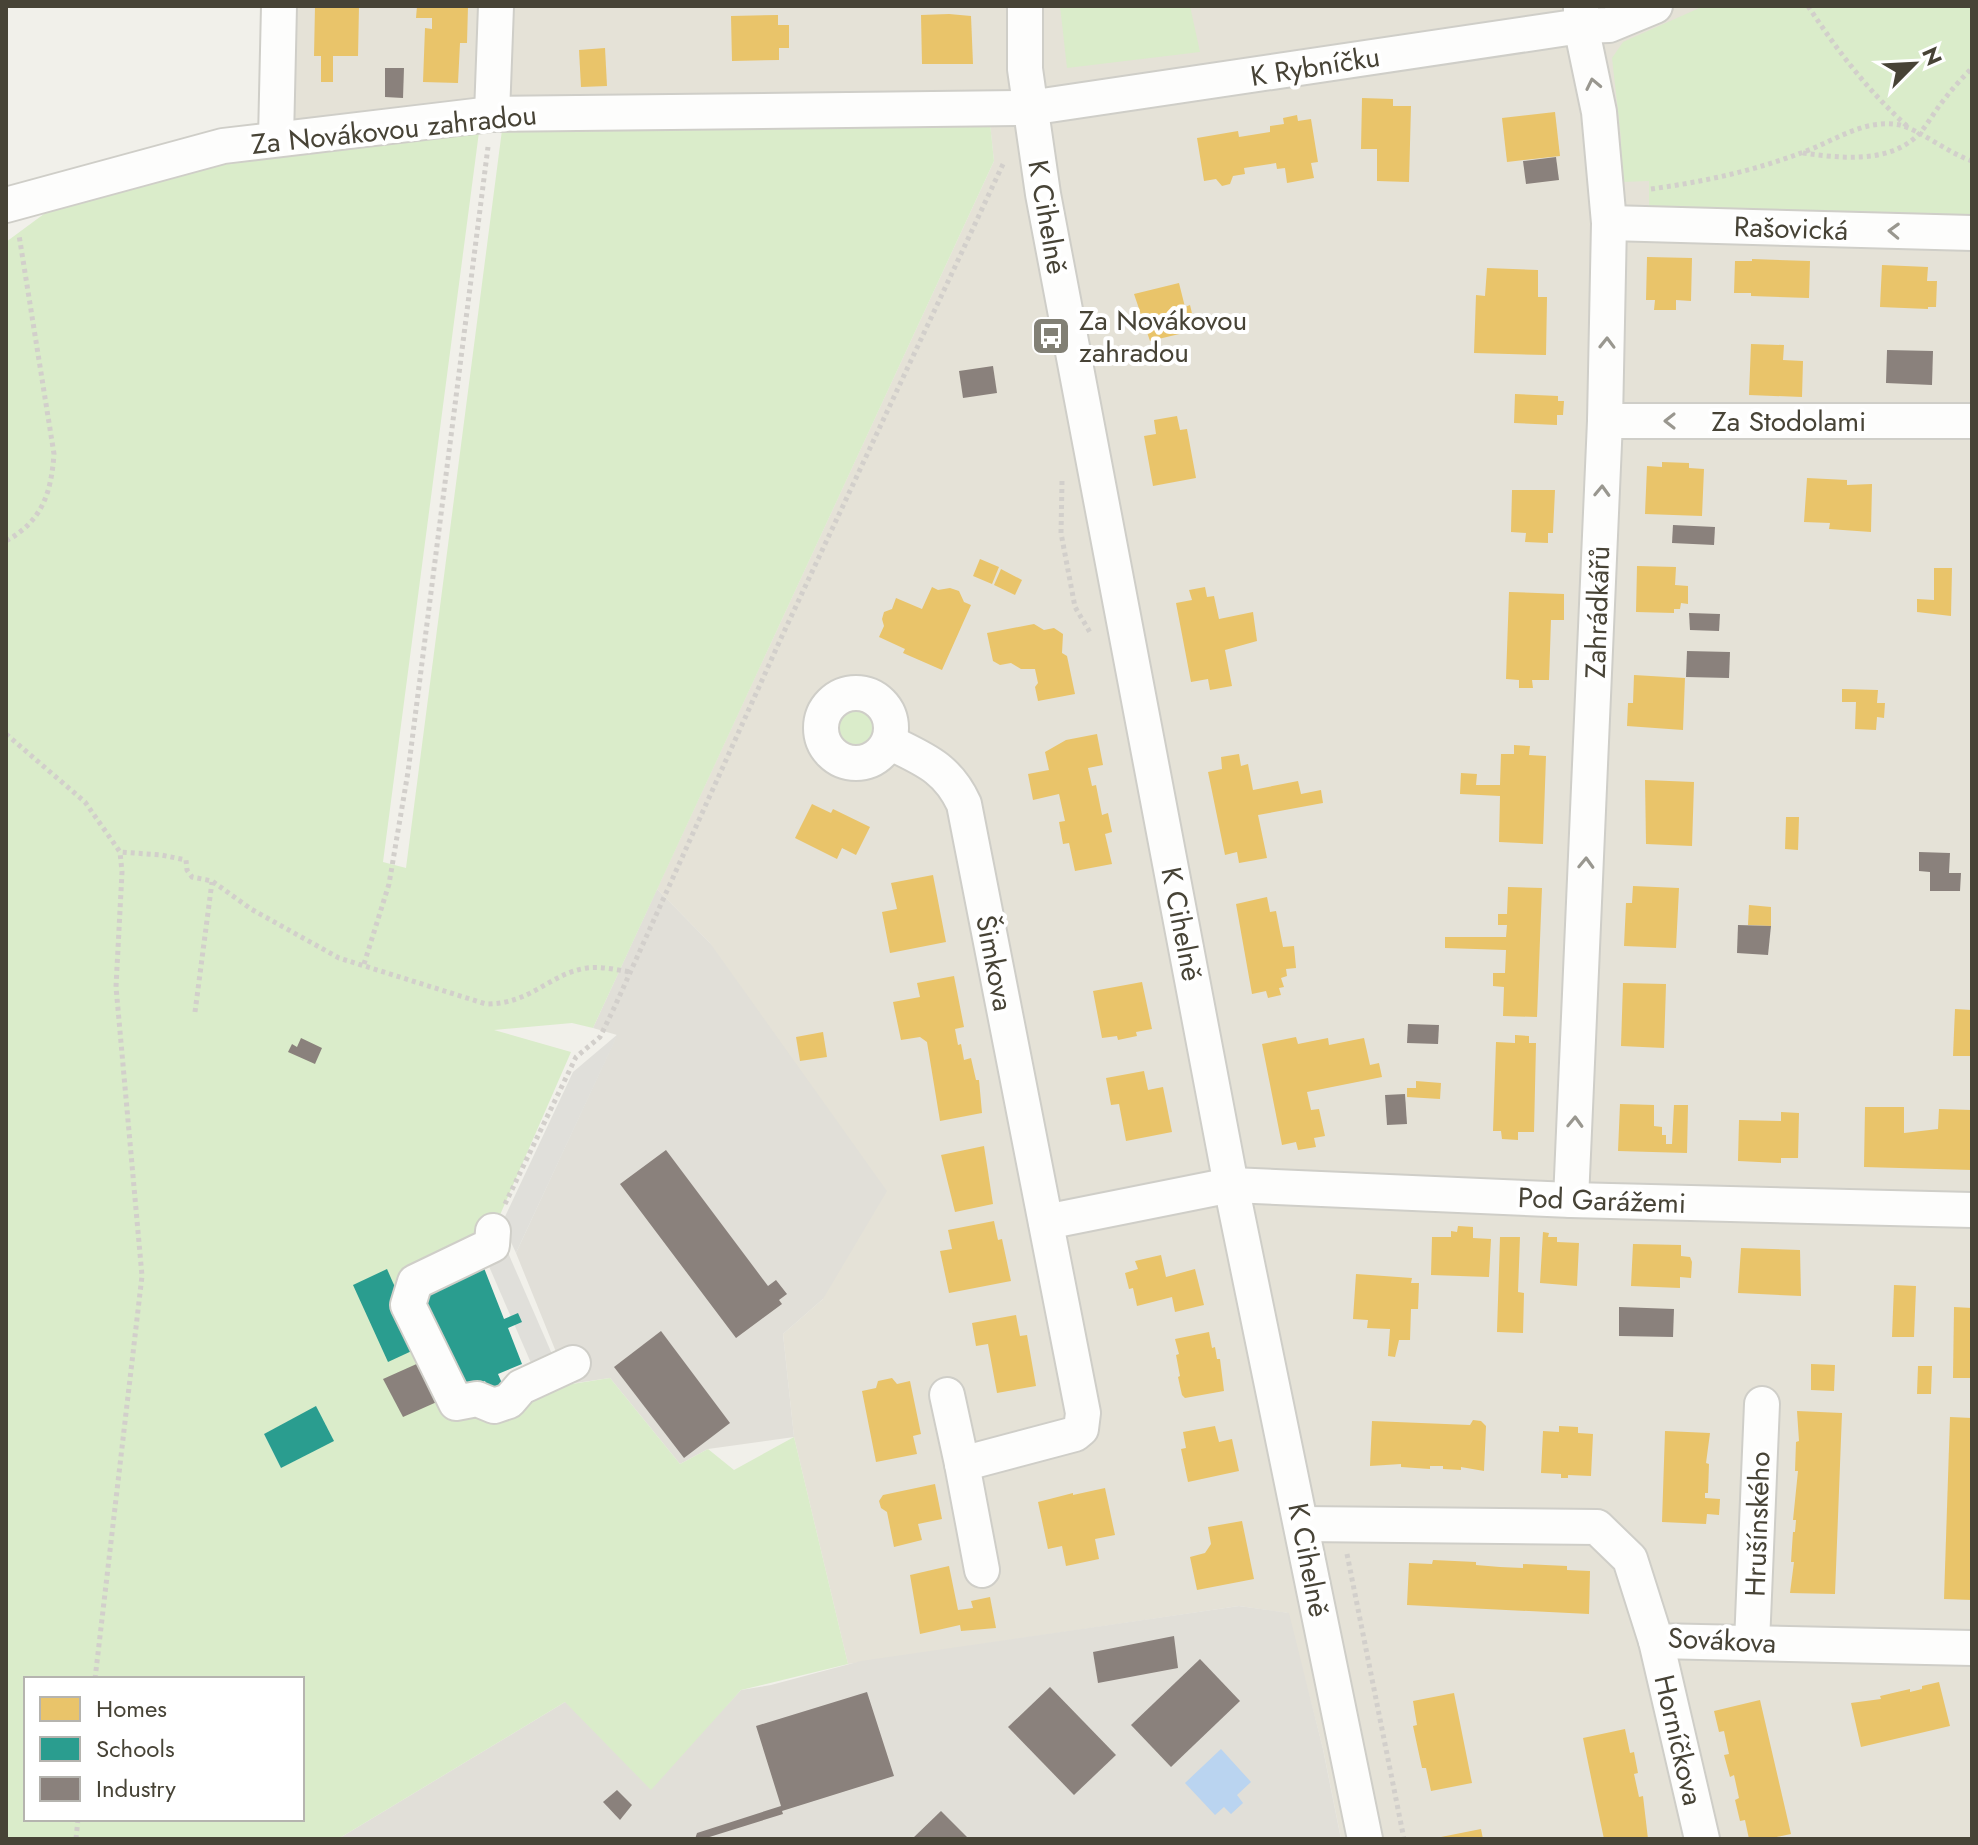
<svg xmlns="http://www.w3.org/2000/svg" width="1978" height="1845" font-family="Jost,sans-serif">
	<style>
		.residential { fill: #e5e2d7 }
		.industrial { fill: #e1dfd8 }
		.green { fill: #daecca; fill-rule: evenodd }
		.parking { fill: #e0dfda }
		.water { fill: #bad4f0 }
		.homes { fill: #e9c46a }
		.schools { fill: #2a9d8f }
		.industry { fill: #8a817c }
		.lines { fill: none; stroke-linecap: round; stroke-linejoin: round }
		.minor-casing { stroke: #cfcec8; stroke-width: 38 }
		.path { stroke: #d2cfcb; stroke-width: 5; stroke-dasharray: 4 4; stroke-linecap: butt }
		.minor { stroke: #fdfdfc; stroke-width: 34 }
		.oneway { stroke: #99978f }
		.labels { text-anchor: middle; stroke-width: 8; stroke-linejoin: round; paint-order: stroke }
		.street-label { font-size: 28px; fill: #474336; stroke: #fff }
		.poi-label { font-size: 28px; fill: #474336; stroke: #fff; text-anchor: start }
	</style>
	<rect width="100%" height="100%" fill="#f1f0ea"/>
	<path class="residential" d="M261,6H1972V1839H1341L1323,1749L1288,1613L1239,1606L848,1664L794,1437L783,1334L823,1299L710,943L657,889L994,161L990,124L258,127Z"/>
	<g class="industrial">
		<path d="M657,889L710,943L887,1191L823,1299L783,1334L794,1437L708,1449L680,1464L610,1378L569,1384L516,1253L617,1035L593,1028Z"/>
		<path d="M1239,1606L1289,1613L1323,1749L1341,1839H338L565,1702L686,1749L741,1690L771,1685L861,1661Z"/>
	</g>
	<g class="green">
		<path d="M1060,6H1190L1200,52L1067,68Z"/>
		<path d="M1704,6H1972V225L1649,214V181L1621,182V138L1612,58L1623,42Z"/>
		<path d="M990,123L994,161L593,1028L572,1023L494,1030L571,1052L493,1231L408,1305L456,1402L610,1378L680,1464L708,1449L734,1470L794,1437L848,1664L741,1690L651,1790L565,1702L338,1839H6V242L52,208L225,163L479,132L383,862L406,868L502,130ZM316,1407L333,1440L281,1468L264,1434ZM26,1679H302V1819H26Z"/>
		<circle cx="858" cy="728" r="20"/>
	</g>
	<g class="parking">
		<path d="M618,1034L516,1253L502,1223L573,1072Z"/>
		<path d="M499,1232L552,1354L531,1363L478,1241Z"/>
	</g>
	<path class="water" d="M1221,1749L1251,1782L1237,1795L1243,1803L1231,1814L1224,1807L1215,1815L1185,1783Z"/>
	<g class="homes">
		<path d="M315,6H359L358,56H333V82H321V56H314Z"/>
		<path d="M417,6H468L467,43H460L458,83L423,82L425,28L432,29V18H416Z"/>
		<path d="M949,14L971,16L973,64H922L921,15Z"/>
		<path d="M778,15V25H789V48H779V60L732,61L731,16Z"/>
		<path d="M605,48L607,86L581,87L579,50Z"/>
		<path d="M1362,98L1393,99V106H1411L1409,182L1377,181V149H1361Z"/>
		<path d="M1555,112L1560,156L1507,162L1502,118Z"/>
		<path d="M1297,115L1298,121L1311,119L1318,162L1311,163L1314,178L1287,183L1285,168L1277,169L1276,163L1244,168L1245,174L1233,176L1230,184L1222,186L1216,179L1204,181L1197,138L1238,131L1239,137L1270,132V126L1284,124L1283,118Z"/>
		<path d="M1647,257L1692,258L1691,301L1676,300V310H1654L1655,300H1646Z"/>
		<path d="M1752,259L1810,261L1809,298L1751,296V293H1734L1735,261H1752Z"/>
		<path d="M1882,265L1928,267L1927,281H1937L1936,307H1928V309L1880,307Z"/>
		<path d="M1487,268L1538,270V297H1547L1546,355L1474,353L1476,295L1485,296Z"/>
		<path d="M1179,283L1185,307L1190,305L1196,330L1150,341L1134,294Z"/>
		<path d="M1751,344L1784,345L1783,360L1803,361L1802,397L1749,395Z"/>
		<path d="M1515,394L1558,396V401H1564L1563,415H1557V425L1514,423Z"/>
		<path d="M1177,416L1180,430L1187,429L1196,478L1153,486L1144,436L1156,434L1154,420Z"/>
		<path d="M1662,462L1689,463V468L1704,469L1702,516L1645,514L1647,466L1662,467Z"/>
		<path d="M1807,478L1847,480V485L1872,484L1871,532L1829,529L1830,523L1804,522Z"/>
		<path d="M1512,490H1555L1553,533H1548V543L1525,542L1526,533L1511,532Z"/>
		<path d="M980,559L999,567L992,584L973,576Z"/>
		<path d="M1637,566L1676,567L1675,585L1688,586V604L1681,603L1680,609H1674V613L1636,612Z"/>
		<path d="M1934,568H1952L1951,616L1917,612V599L1934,600Z"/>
		<path d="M1001,569L1022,580L1015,595L994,585Z"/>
		<path d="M932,587L938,590L950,588L959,591L964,602L971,605L942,670L903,653L905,649L879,637L884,626L882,619L884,612L892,609L896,598L922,609Z"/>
		<path d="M1205,587L1207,597L1214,596L1219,619L1253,612L1257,641L1225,650L1232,686L1210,690L1208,679L1191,682L1176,603L1192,600L1189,590Z"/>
		<path d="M1509,592L1564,594V620H1551L1549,680H1532L1533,688H1519V680L1506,679Z"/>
		<path d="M1034,624L1044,630L1054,628L1063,634L1062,653L1067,656L1075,694L1038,701L1035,687L1038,683L1035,669H1021L1011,663L1000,665L993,661L987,633Z"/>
		<path d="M1634,675L1685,678L1683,730L1627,726L1628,703H1633Z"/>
		<path d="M1842,689L1878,690L1877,703H1885L1884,718L1877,717L1876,730L1855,729L1856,702H1842Z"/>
		<path d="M1097,734L1103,765L1088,768L1092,786L1096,785L1102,815L1108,813L1112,832L1105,834L1112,864L1075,871L1069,843L1063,844L1059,822L1065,821L1059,794L1033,800L1028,774L1049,770L1045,752L1066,740Z"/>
		<path d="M1514,745L1530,746L1529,755L1546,756L1543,844L1499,842L1500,796L1460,794L1461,773L1477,774L1476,785H1500L1501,754H1514Z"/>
		<path d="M1239,754L1241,766L1248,764L1253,790L1298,781L1301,794L1321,790L1323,803L1258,815L1267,858L1239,863L1237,852L1225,855L1208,772L1222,769L1221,757Z"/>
		<path d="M1645,780L1694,782L1692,846L1646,844Z"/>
		<path d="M812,804L831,813L833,809L870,827L856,855L842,848L837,859L795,838Z"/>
		<path d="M1786,817H1799L1798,850L1785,849Z"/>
		<path d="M933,875L946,942L890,953L882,912L897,909L891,883Z"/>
		<path d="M1633,886L1679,888L1676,948L1624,946L1626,903H1632Z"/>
		<path d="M1508,887L1542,888L1537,1017L1503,1016L1504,987L1493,986V973H1505L1506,950L1445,948V937H1506L1507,925H1498V914H1507Z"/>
		<path d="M1267,897L1270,912L1276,911L1283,947L1294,946L1296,968L1286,969L1287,976L1281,978L1284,987L1279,988L1281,995L1268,998L1266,991L1252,994L1236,904Z"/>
		<path d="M1749,905L1771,907V926L1748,925Z"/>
		<path d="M954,976L964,1027L955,1029L958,1045L961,1044L964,1060L971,1058L976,1080H979L982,1113L940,1121L927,1042L920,1037L901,1040L893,1002L920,997L917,983Z"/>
		<path d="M1142,982L1152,1029L1136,1032L1137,1036L1118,1040L1117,1036L1102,1038L1093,991Z"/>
		<path d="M1623,983L1666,984L1664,1048L1621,1046Z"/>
		<path d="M1955,1009L1972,1010V1056H1953Z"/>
		<path d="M823,1032L827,1057L800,1061L796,1037Z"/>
		<path d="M1515,1035L1529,1036V1043H1536L1534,1132H1518V1140L1502,1139L1501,1131H1493L1496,1042L1515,1043Z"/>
		<path d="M1296,1037L1298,1044L1328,1038L1329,1045L1364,1038L1370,1065L1379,1063L1382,1077L1307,1092L1311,1110L1319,1109L1325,1136L1314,1138L1316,1147L1298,1150L1296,1142L1282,1145L1262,1044Z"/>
		<path d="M1144,1071L1148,1090L1163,1087L1172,1132L1126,1141L1119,1104L1111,1105L1106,1078Z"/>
		<path d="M1416,1081L1441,1083L1440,1099L1407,1097V1088H1416Z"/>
		<path d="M1620,1104L1654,1105V1126L1662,1127V1135H1666V1144H1672L1674,1105H1688L1687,1153L1618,1151Z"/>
		<path d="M1865,1107H1904V1133L1938,1129L1939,1109L1972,1110V1170L1864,1167Z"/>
		<path d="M1781,1112L1799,1113L1798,1158H1781V1163L1738,1161L1739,1120L1781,1121Z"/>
		<path d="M984,1146L993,1204L955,1212L941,1155Z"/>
		<path d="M994,1221L998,1240L1002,1239L1011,1281L949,1293L940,1251L952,1249L948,1230Z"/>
		<path d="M1458,1226L1473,1227V1238L1491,1239L1489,1277L1431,1275L1432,1237H1451V1231L1457,1232Z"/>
		<path d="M1543,1232L1549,1233L1548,1237H1557V1242L1579,1243L1577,1286L1540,1283Z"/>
		<path d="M1500,1237H1520L1518,1292L1524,1293L1523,1333L1497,1332Z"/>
		<path d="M1633,1244L1681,1245V1256L1690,1257L1692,1262L1691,1278L1680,1277V1288L1631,1286Z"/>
		<path d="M1741,1248L1800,1250L1801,1296L1738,1293Z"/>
		<path d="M1161,1255L1166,1277L1195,1269L1204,1305L1175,1312L1172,1297L1137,1306L1133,1288L1129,1289L1125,1273L1138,1269L1135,1261Z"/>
		<path d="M1356,1274L1412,1278L1411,1283H1419L1418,1309H1411L1410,1340H1399L1395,1357L1388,1356L1390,1329L1367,1328L1368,1320L1353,1319Z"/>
		<path d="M1894,1285L1916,1286L1914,1337H1892Z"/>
		<path d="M1954,1307L1972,1308V1378H1953Z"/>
		<path d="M1016,1315L1020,1336L1027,1335L1036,1386L997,1393L988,1344L976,1346L972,1323Z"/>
		<path d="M1209,1332L1212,1348L1215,1347L1217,1359H1220L1224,1391L1185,1398L1182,1395L1178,1377L1180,1376L1176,1355L1179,1354L1175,1339Z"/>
		<path d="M1811,1364L1835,1365L1834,1391L1811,1390Z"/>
		<path d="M1918,1366H1932L1931,1394H1917Z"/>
		<path d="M892,1378L897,1384L910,1381L921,1434L913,1436L917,1454L876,1462L862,1391L876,1388L878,1381Z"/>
		<path d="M1797,1411L1842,1413L1835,1594L1790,1593L1794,1562H1791L1793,1532H1795L1796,1520H1793L1798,1471H1795L1796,1442L1799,1441Z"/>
		<path d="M1950,1417L1972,1418V1600L1944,1599Z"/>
		<path d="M1473,1420L1481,1421L1486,1426L1484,1471L1461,1467V1470L1443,1469V1466H1430V1469L1401,1467V1464L1370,1466L1372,1421L1470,1425Z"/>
		<path d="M1215,1426L1219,1442L1232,1439L1239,1471L1188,1482L1181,1449L1186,1448L1183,1432Z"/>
		<path d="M1559,1426L1578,1427V1433L1593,1434L1591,1476L1568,1475V1478H1561V1474L1541,1473L1543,1431L1559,1432Z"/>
		<path d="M1665,1431L1710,1433L1706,1463L1709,1464L1708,1493H1705V1498L1720,1499L1719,1515L1707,1514L1706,1524L1662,1522Z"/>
		<path d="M935,1484L942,1519L918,1524L922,1540L894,1547L887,1512L881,1508L879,1501L883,1495Z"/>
		<path d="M1105,1488L1115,1535L1095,1539L1099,1559L1066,1566L1062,1546L1048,1549L1038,1502L1073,1493V1495Z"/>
		<path d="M1242,1521L1254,1579L1197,1590L1190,1557L1205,1553L1211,1544L1208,1527Z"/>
		<path d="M1433,1560L1476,1562V1565L1500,1567L1523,1568V1564L1567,1566V1570L1590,1571L1589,1614L1407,1605L1409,1563L1432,1564Z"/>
		<path d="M949,1566L958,1610L973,1608L971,1601L990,1597L996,1628L961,1631L960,1625L920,1634L910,1575Z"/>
		<path d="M1939,1682L1950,1726L1861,1747L1851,1703L1881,1699L1880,1696L1910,1689V1692L1922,1689V1686Z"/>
		<path d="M1454,1693L1472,1783L1431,1791L1426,1768H1422L1413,1726L1417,1725L1413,1701Z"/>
		<path d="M1760,1700L1791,1834L1767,1839H1749L1745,1820L1740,1821L1735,1800L1739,1798L1734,1775L1730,1777L1724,1755L1729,1754L1724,1731L1719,1732L1714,1711Z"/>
		<path d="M1625,1729L1630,1753L1634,1752L1638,1773L1634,1774L1639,1797L1643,1796L1648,1839H1604L1592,1782L1583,1738Z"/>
		<path d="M1481,1829L1483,1839H1436V1838Z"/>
	</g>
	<g class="schools">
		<path d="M484,1268L504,1319L518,1313L522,1322L508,1328L522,1364L498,1374L504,1388L491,1394L485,1381L461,1392L415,1299Z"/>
		<path d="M387,1269L409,1319L416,1349L388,1362L353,1285Z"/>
		<path d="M316,1406L334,1441L281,1468L264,1434Z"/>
	</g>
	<g class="industry">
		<path d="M385,68H404L403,98L385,97Z"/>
		<path d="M1556,157L1559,180L1526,184L1523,161Z"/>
		<path d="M1887,350L1933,351L1932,385L1886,383Z"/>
		<path d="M993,366L997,393L963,398L959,371Z"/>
		<path d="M1673,525L1715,527L1714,545L1672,543Z"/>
		<path d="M1689,613L1720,614L1719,631L1690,630Z"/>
		<path d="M1687,651L1730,652L1729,678L1686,677Z"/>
		<path d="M1919,852L1950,853L1949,873H1961L1960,891H1930V872L1919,871Z"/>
		<path d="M1738,925L1771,926L1768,955L1737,953Z"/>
		<path d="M1408,1024L1439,1025L1438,1044L1407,1043Z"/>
		<path d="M301,1038L322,1048L315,1064L288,1052L292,1044L297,1047Z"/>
		<path d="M1405,1094L1407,1124L1387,1125L1385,1095Z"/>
		<path d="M666,1150L768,1286L776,1280L787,1294L779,1300L782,1304L736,1338L620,1184Z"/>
		<path d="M1619,1307L1674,1309L1673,1337L1619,1336Z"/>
		<path d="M661,1331L730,1423L684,1458L614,1367Z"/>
		<path d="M421,1362L439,1401L403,1417L383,1379Z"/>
		<path d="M1174,1636L1178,1668L1098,1683L1093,1652Z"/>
		<path d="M1200,1659L1240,1701L1171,1767L1131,1725Z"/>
		<path d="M1050,1687L1116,1755L1074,1795L1008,1727Z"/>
		<path d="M867,1692L894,1776L782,1811L783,1814L703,1839H695L697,1833L781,1806L756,1726Z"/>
		<path d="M617,1790L632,1805L620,1820L603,1802Z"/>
		<path d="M941,1811L969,1839H912Z"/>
	</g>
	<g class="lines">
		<defs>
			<g id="minor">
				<path d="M1025,6V69L1043,194L1231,1185L1365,1839"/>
				<path d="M492,114L496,6"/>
				<path d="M276,139L279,6"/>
				<path d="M6,205L223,146L492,114L1029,108L1581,26L1609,25L1655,6"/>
				<path d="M1609,223L1972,233"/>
				<path d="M1605,421H1972"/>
				<circle cx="856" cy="728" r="35"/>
				<path d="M889,742C923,759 947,767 964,804L1083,1413L1081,1429L1075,1434L962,1464L982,1570"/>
				<path d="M1571,1200L1605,421L1609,223L1599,112L1581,26V6"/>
				<path d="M1046,1222L1231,1185L1571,1200L1972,1210"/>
				<path d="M493,1231L492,1245L415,1282L408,1305L456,1403L477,1399L494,1406L509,1401L521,1387L573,1363"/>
				<path d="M947,1395L962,1464"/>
				<path d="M1302,1524L1597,1527L1630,1559L1656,1641L1972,1648"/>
				<path d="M1656,1641L1702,1839"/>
				<path d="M1752,1643L1762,1404"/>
			</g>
		</defs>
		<use href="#minor" class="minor-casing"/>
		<g class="path">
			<path d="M1808,6C1837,50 1868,91 1907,126"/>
			<path d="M1803,153C1840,158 1887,164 1917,136C1927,126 1934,112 1943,101C1952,89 1962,78 1972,68"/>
			<path d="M1651,189C1702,182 1753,171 1801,153C1833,142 1864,118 1900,125C1920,130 1948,153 1972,161"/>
			<path d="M1062,481L1061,533L1075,607L1091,634"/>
			<path d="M6,541C42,521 51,494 54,454L19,235"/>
			<path d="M6,734L85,802L120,852L161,855L186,860L187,870L192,877L212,881L251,909L339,958L486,1004C532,1004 550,973 587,968C601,966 617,970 631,972"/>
			<path d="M364,964L389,884L408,772L488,147"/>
			<path d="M195,1012L212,882"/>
			<path d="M505,1204L576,1057L600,1037L615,1006L782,636L1004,162"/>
			<path d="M1347,1554L1404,1839"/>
			<path d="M95,1679L142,1276L116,987L122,872L120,852"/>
			<path d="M76,1839L78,1819"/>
		</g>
		<use href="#minor" class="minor"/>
	</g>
	<defs><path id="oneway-chevron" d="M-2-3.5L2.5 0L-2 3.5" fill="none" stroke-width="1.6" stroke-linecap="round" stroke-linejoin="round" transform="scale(2)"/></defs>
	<g class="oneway">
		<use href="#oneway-chevron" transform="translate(1593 84) rotate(-102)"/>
		<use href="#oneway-chevron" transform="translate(1894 231) rotate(-178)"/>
		<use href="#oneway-chevron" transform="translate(1607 343) rotate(-89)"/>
		<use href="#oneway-chevron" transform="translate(1670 421) rotate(180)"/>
		<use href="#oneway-chevron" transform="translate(1602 491) rotate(-88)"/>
		<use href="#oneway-chevron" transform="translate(1586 863) rotate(-88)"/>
		<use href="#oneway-chevron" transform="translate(1575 1122) rotate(-88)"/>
	</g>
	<defs>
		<symbol id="bus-square" viewBox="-11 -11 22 22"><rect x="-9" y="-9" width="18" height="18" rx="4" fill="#828075" stroke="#fff"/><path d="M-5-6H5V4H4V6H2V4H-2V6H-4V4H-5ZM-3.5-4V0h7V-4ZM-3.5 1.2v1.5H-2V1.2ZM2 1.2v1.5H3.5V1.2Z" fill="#fff"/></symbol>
	</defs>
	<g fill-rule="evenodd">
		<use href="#bus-square" x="1029" y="314" width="44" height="44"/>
	</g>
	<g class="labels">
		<g class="street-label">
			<text transform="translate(1315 66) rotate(-9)" y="10">K Rybníčku</text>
			<text transform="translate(394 129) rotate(-6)" y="10">Za Novákovou zahradou</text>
			<text transform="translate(1048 217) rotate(80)" y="10">K Cihelně</text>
			<text transform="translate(1791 228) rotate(2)" y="10">Rašovická</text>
			<text x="1789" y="431">Za Stodolami</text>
			<text transform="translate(1597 612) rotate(-88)" y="10">Zahrádkářů</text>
			<text transform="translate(1182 924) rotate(79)" y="10">K Cihelně</text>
			<text transform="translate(995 963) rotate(79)" y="10">Šimkova</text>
			<text transform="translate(1602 1200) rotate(2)" y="10">Pod Garážemi</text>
			<text transform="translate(1757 1524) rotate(-88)" y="10">Hrušínského</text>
			<text transform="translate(1309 1560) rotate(79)" y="10">K Cihelně</text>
			<text transform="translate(1722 1640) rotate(3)" y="10">Sovákova</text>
			<text transform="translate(1679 1740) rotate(77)" y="10">Horníčkova</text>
		</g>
		<g class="poi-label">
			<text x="1079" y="330">Za Novákovou<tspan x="1079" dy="32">zahradou</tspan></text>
		</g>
	</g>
	<rect width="1978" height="1845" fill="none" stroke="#474336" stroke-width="16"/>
	<rect x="24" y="1677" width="280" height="144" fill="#ffffff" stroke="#b5b4af" stroke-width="2"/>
	<rect x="40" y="1697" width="40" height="24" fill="#e9c46a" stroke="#b5b4af" stroke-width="2"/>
	<text x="96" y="1717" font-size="24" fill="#474336">Homes</text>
	<rect x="40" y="1737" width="40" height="24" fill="#2a9d8f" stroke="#b5b4af" stroke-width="2"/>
	<text x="96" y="1757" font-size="24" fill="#474336">Schools</text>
	<rect x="40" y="1777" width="40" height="24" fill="#8a817c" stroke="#b5b4af" stroke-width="2"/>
	<text x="96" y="1797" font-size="24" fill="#474336">Industry</text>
	<g transform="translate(1914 64) rotate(66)" stroke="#ffffff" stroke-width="6" paint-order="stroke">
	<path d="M0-6L14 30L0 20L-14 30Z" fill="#474336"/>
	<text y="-12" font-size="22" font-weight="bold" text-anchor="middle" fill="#474336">N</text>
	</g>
</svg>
